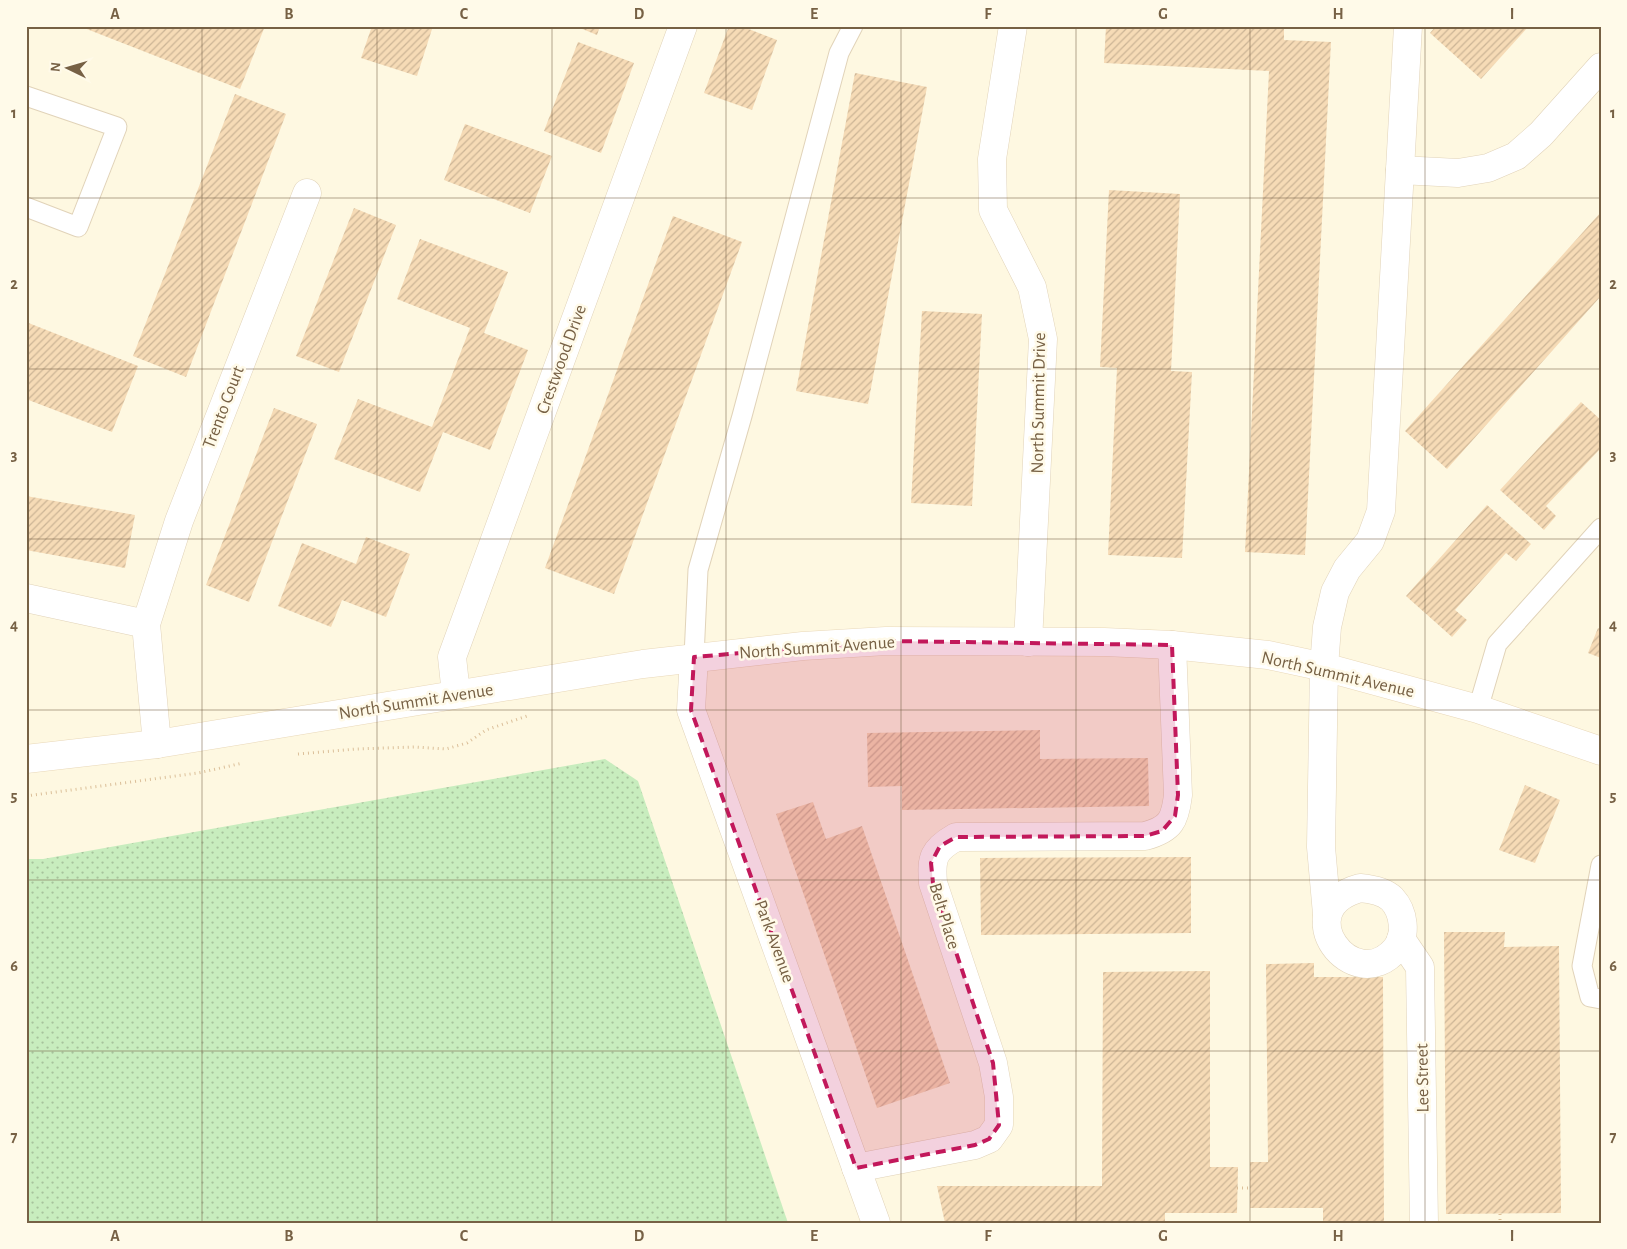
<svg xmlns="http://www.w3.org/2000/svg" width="1627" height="1249" font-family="'Alegreya Sans',sans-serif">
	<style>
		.park { fill: url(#park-dots) }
		.building { fill: url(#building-hatch) }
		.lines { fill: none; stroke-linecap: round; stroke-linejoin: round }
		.lane-casing { stroke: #e1d3b9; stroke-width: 21 }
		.street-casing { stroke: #e1d3b9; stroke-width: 29 }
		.secondary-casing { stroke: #e9d8b9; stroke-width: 29 }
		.path { stroke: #dbbf99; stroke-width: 3; stroke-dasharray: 1 4; stroke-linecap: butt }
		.lane { stroke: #fff; stroke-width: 19 }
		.street { stroke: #fff; stroke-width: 28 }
		.secondary { stroke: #fff; stroke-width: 28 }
		.marked { fill: #c2185b; fill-opacity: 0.2; stroke: #c2185b; stroke-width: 4; stroke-dasharray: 10 6; stroke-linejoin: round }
		.grid { fill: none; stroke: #776145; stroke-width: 1; stroke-opacity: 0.55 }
		.labels { text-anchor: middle; stroke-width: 5; stroke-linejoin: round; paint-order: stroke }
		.street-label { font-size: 18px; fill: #776145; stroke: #fffae9 }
		.neatline { fill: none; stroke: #776145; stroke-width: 2 }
		.grid-label { font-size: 16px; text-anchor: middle; font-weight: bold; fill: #776145 }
	</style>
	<defs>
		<pattern id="park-dots" width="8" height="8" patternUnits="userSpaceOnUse" patternTransform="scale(1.25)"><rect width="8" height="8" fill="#c8edbe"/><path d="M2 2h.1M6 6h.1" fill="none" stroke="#a7c39c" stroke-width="1.8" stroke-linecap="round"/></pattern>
		<pattern id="building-hatch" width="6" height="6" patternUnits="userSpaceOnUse" patternTransform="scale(1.25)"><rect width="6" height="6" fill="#f6dbb6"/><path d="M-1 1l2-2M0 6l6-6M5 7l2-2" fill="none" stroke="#ccb596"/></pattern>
	</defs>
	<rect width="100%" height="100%" fill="#fef8e1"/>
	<path class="park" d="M605,759L638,781L788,1223H26V859H43Z"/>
	<g class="building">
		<path d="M79,26H265L240,89Z"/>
		<path d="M372,26H433L417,76L361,58Z"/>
		<path d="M575,26H600L597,35Z"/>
		<path d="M729,26H741L777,40L752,110L704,93Z"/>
		<path d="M1106,26H1284V40L1331,42L1305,555L1245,552L1269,71L1104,63Z"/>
		<path d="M1436,26H1529L1481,79L1430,33Z"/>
		<path d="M578,42L634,63L601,153L544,131Z"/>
		<path d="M855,73L927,87L868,404L796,391Z"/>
		<path d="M235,94L286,114L186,377L133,356Z"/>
		<path d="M465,124L552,156L530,213L444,180Z"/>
		<path d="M1109,190L1180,194L1171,371L1192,372L1182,558L1108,555L1117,368L1100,367Z"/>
		<path d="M354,208L396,225L339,372L296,356Z"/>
		<path d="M1601,212V296L1447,469L1405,431Z"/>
		<path d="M673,216L742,242L614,594L545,568Z"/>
		<path d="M420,239L508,272L484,333L528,350L490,450L443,432L420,492L334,459L358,399L432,427L470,328L397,299Z"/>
		<path d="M922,311L982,314L972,506L911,503Z"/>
		<path d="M26,322L138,366L112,432L26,399Z"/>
		<path d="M1581,402L1601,420V448L1546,506L1556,516L1544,530L1500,490Z"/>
		<path d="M274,408L317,424L249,602L206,585Z"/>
		<path d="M26,496L135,515L125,568L26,550Z"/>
		<path d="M1487,505L1531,544L1516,561L1506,553L1455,610L1467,620L1452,637L1406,596Z"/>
		<path d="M366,537L410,554L386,617L342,600L331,627L278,606L302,543L356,564Z"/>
		<path d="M1598,628L1601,630V658L1588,653Z"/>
		<path d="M1040,730V759L1148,758L1149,806L902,810V786L868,787L867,733Z"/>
		<path d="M1525,785L1560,800L1535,863L1499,850Z"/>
		<path d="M813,802L826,839L862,826L950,1083L877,1108L776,814Z"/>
		<path d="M1191,857V933L981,935L980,858Z"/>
		<path d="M1444,932H1505L1504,947L1559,946L1561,1213L1446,1214Z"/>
		<path d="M1314,963V977H1383L1384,1223H1323V1208H1250V1162H1268L1266,964Z"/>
		<path d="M1210,971V1167H1238L1237,1213H1165V1223H945L937,1186H1102L1103,972Z"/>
	</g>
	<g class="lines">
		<defs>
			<g id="lane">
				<path d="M26,96L117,127L78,227L26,207"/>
				<path d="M694,657L698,570L742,416L839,53L853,26"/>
				<path d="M1478,709L1497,644L1601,528"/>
				<path d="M1601,865L1582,966L1590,997L1601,999"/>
			</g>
			<g id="street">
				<path d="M1013,26L992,159L993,210L1032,287L1043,339L1028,642"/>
				<path d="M1400,170L1458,173L1488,168L1516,156L1541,134L1601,67"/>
				<path d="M26,598L146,624"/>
				<path d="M694,657L691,710L876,1223"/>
				<path d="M456,694L452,657L683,26"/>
				<path d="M157,744L146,624L179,521L307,193"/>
				<path d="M1360,888C1371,889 1384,891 1392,899C1404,912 1407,935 1396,949C1354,999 1285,909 1360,888Z"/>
				<path d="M1327,914L1321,847L1324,667L1327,627L1335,592L1347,569L1370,541L1381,511L1408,26"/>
				<path d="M1401,939L1420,967L1424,1223"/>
				<path d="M856,1168L975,1145L989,1139L999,1125V1097L993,1063L933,883C931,858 933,850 956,837L1145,836C1171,829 1175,820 1178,795L1172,645"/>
			</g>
			<path id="secondary" d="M26,759L157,744L643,664L803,646L886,641L1104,642L1172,645L1268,655L1324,667L1478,709L1601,751"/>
		</defs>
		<use href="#lane" class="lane-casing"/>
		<use href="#street" class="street-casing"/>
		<use href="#secondary" class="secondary-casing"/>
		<g class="path">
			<path d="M298,754L356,749L414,747L446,749L467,743L486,730L527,716"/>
			<path d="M26,796L198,773L243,763"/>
			<path d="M1237,1188H1250"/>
			<path d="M1500,1214V1223"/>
		</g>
		<use href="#lane" class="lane"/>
		<use href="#street" class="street"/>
		<use href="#secondary" class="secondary"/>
	</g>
	<path class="marked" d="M886,641L1172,645L1178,795L1175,816L1162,831L1145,836L956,837L940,846L931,863L933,883L993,1063L999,1125L989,1139L975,1145L856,1168L691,710L694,657Z"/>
	<path class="grid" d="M202,26V1223M377,26V1223M552,26V1223M726,26V1223M901,26V1223M1076,26V1223M1250,26V1223M1425,26V1223M26,198H1601M26,369H1601M26,539H1601M26,710H1601M26,880H1601M26,1051H1601"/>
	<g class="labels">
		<g class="street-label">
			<text transform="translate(561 359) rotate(-70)" y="6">Crestwood Drive</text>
			<text transform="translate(1038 403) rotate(-89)" y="6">North Summit Drive</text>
			<text transform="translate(223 407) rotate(-69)" y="6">Trento Court</text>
			<text transform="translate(817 647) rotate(-4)" y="6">North Summit Avenue</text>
			<text transform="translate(1338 674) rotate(13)" y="6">North Summit Avenue</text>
			<text transform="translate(416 701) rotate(-9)" y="6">North Summit Avenue</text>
			<text transform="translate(945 916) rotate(73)" y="6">Belt Place</text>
			<text transform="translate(775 941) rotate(70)" y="6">Park Avenue</text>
			<text transform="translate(1422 1078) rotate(-91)" y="6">Lee Street</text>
		</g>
	</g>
	<rect width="1627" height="1249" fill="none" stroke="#fffae9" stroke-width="55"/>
	<g transform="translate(68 68) rotate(275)" stroke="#fffae9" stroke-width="4" paint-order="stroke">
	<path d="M0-4L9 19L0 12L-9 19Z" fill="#776145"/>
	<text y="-8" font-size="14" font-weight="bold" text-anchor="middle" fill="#776145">N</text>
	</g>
	<rect x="28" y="28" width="1572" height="1194" class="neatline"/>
	<g class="grid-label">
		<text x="115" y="19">A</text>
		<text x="289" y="19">B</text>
		<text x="464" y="19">C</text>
		<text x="639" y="19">D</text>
		<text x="814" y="19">E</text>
		<text x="988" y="19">F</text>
		<text x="1163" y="19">G</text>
		<text x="1338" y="19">H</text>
		<text x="1512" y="19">I</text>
		<text x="14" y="118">1</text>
		<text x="1613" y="118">1</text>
		<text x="14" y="289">2</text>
		<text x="1613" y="289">2</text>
		<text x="14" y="460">3</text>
		<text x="1613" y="460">3</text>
		<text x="14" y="630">4</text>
		<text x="1613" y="630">4</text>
		<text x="14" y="801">5</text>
		<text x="1613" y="801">5</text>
		<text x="14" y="971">6</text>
		<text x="1613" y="971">6</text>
		<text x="14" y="1142">7</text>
		<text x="1613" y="1142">7</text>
		<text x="115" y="1241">A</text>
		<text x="289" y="1241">B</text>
		<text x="464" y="1241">C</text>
		<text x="639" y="1241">D</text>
		<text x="814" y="1241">E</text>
		<text x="988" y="1241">F</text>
		<text x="1163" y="1241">G</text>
		<text x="1338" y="1241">H</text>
		<text x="1512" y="1241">I</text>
	</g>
</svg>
